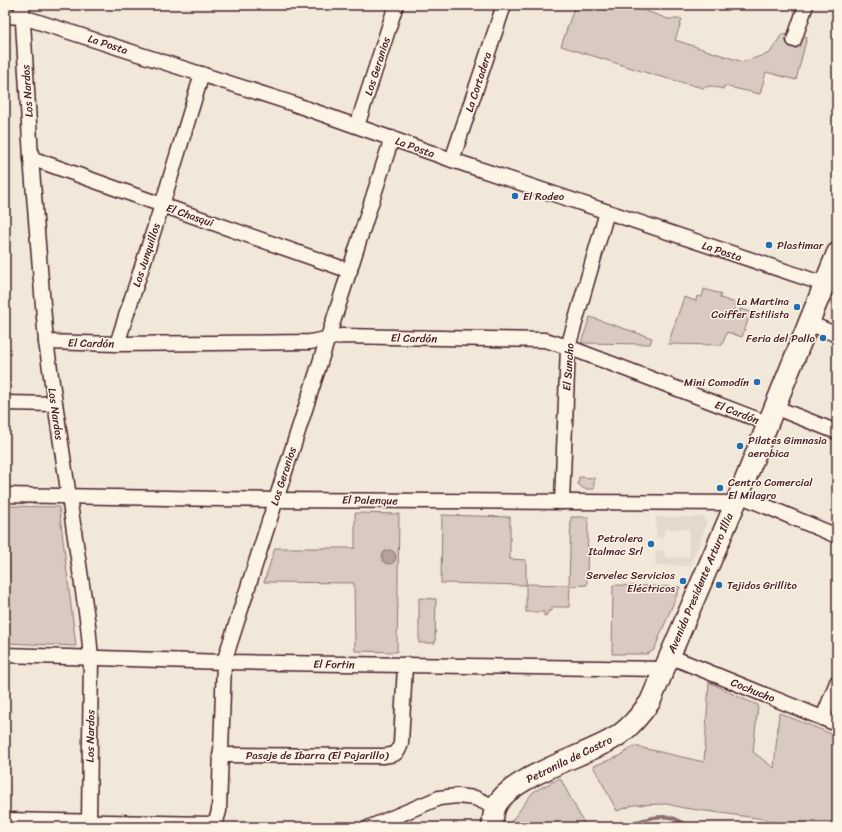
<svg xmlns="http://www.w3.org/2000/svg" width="842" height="832" font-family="Sriracha,sans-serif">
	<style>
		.built { fill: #e4d9cd }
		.green { fill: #d8cac0; stroke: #917476 }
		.water { fill: #b6a19c; stroke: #8b6d6f }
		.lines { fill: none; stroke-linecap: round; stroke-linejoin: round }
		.stream { stroke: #8b6d6f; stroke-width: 3.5 }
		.minor-casing { stroke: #4a1f2b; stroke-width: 17 }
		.secondary-casing { stroke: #4a1f2b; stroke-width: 23 }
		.minor { stroke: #fcf5e5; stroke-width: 14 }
		.secondary { stroke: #fcf5e5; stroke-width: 20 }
		.poi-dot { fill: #1f6fb2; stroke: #fcf5e5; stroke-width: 1.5 }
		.labels { text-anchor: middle; stroke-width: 3; stroke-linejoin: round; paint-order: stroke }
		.street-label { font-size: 11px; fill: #4a1f2b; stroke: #fcf5e5 }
		.poi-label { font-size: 11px; fill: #4a1f2b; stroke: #fcf5e5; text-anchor: start }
	</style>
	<rect width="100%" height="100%" fill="#f1e8da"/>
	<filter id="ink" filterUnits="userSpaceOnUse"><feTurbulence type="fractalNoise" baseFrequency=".025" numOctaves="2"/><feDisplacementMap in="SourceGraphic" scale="8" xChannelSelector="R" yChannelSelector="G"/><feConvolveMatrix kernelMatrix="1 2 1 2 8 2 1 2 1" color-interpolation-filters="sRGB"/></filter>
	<g filter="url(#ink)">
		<path class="built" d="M656,517H704L707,523L690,566L655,565L656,550L664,551L665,558L689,557V529H665L663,538L656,537Z"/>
		<g class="green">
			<path d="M575,5H625L638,8L668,19H682L675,40L743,62L770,53L782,34L807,37L796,80L766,72L760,94L724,86L723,89L710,86L703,88L654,75L561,46Z"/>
			<path d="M704,289L721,294L720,298L736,303L732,316L737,318L740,309L751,312L742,337L727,332L722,345L668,344L684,297L696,301L697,296L702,297Z"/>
			<path d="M590,317L652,338L650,344L581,343Z"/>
			<path d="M579,477L594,478V489H584L578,484Z"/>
			<path d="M5,506L59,507L76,646L5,643Z"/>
			<path d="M355,513L399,514L397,652L355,651L354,583L264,582L275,548H355Z"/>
			<path d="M442,515L510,517V559L526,560V584L569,585L571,517H588L587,585L570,586L569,607H552V611H548L547,615L544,616V612H526V585L441,583Z"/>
			<path d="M613,585L680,587L654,650L647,654H612Z"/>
			<path d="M419,598L436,599L435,643H419Z"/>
			<path d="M709,682L743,699L758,705L753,752L774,768L779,713L837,736V827H791L764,819L684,808L667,804L634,805L617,811L593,766L620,756L634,746L704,762Z"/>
			<path d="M560,778L586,827H573L571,823V827H510L511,822L533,792Z"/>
		</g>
		<circle class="water" cx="389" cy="557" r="7"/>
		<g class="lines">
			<path class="stream" d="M619,827C635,823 657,813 673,818C679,820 685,824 690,827"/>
			<defs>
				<g id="minor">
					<path d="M22,5L31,158L46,342L88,625L91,658L89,822"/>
					<path d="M5,16L23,17L291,103L452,160L824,284"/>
					<path d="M794,40L806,5"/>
					<path d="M357,126L396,5"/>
					<path d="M31,158L162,205L350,271"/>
					<path d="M452,160L504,5"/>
					<path d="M809,323L837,335"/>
					<path d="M46,342L117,344L310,342L342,336L545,340L568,347L767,423"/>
					<path d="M117,344L162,205L202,74"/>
					<path d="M5,403L55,404"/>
					<path d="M774,407L837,432"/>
					<path d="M5,495L275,500L734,503"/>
					<path d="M739,495L837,536"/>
					<path d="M562,502L568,347L607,212"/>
					<path d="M5,655L224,662L664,669"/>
					<path d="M669,656L837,724"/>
					<path d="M823,718L837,682"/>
					<path d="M220,755L382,756C394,755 398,755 401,743L405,665"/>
					<path d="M5,820L209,824L216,821L219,811L224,662L392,138"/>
					<path d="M370,827L439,798L457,796L475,798L495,807"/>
				</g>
				<path id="secondary" d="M492,827C493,821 493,812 496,806C511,776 586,756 616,737C630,728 640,715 650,702L739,495L837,253"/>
			</defs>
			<use href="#minor" class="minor-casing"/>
			<use href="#secondary" class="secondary-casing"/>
			<use href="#minor" class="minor"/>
			<use href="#secondary" class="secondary"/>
		</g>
	</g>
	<g class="poi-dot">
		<circle cx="515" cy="196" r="4"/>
		<circle cx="769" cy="245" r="4"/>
		<circle cx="797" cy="307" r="4"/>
		<circle cx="823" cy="338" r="4"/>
		<circle cx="757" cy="382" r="4"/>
		<circle cx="740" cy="446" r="4"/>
		<circle cx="720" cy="488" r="4"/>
		<circle cx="651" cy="544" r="4"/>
		<circle cx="683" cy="581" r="4"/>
		<circle cx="719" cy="585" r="4"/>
	</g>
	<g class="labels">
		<g class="street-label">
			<text transform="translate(108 44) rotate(18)" y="4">La Posta</text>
			<text transform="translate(377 66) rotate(-72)" y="4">Los Geranios</text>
			<text transform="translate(478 82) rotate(-72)" y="4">La Cortadera</text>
			<text transform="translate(27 91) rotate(-94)" y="4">Los Nardos</text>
			<text transform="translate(415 147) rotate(20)" y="4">La Posta</text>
			<text transform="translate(190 215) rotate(19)" y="4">El Chasqui</text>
			<text transform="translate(722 251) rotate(18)" y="4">La Posta</text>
			<text transform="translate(146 255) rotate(-72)" y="4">Los Junquillos</text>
			<text transform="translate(414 338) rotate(1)" y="4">El Cardón</text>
			<text transform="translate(91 343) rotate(1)" y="4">El Cardón</text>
			<text transform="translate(568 367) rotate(-86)" y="4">El Suncho</text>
			<text transform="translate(737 412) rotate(21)" y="4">El Cardón</text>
			<text transform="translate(56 414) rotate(82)" y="4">Los Nardos</text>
			<text transform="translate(283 476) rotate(-72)" y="4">Los Geranios</text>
			<text transform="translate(370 500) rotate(1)" y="4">El Palenque</text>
			<text transform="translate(700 583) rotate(-67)" y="4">Avenida Presidente Arturo Illia</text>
			<text transform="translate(334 664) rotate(1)" y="4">El Fortin</text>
			<text transform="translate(753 690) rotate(22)" y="4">Cochucho</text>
			<text transform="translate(90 736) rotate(-89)" y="4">Los Nardos</text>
			<text x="317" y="759">Pasaje de Ibarra (El Pajarillo)</text>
			<text transform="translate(569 759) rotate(-26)" y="4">Petronila de Castro</text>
		</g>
		<g class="poi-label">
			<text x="523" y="200">El Rodeo</text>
			<text x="777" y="249">Plastimar</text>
			<text x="789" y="305" text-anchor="end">La Martina<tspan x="789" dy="13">Coiffer Estilista</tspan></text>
			<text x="815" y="342" text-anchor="end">Feria del Pollo</text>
			<text x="749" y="386" text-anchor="end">Mini Comodín</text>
			<text x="748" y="444">Pilates Gimnasia<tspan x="748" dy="13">aerobica</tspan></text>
			<text x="728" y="486">Centro Comercial<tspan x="728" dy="13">El Milagro</tspan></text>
			<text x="643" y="542" text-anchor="end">Petrolera<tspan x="643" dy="13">Italmac Srl</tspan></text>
			<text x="675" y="579" text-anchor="end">Servelec Servicios<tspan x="675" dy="13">Eléctricos</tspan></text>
			<text x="727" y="589">Tejidos Grillito</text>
		</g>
	</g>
	<rect width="842" height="832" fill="none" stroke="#fcf5e5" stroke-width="20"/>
	<rect x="10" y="10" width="822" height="812" fill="none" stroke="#4a1f2b" stroke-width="1.5" filter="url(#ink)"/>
</svg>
